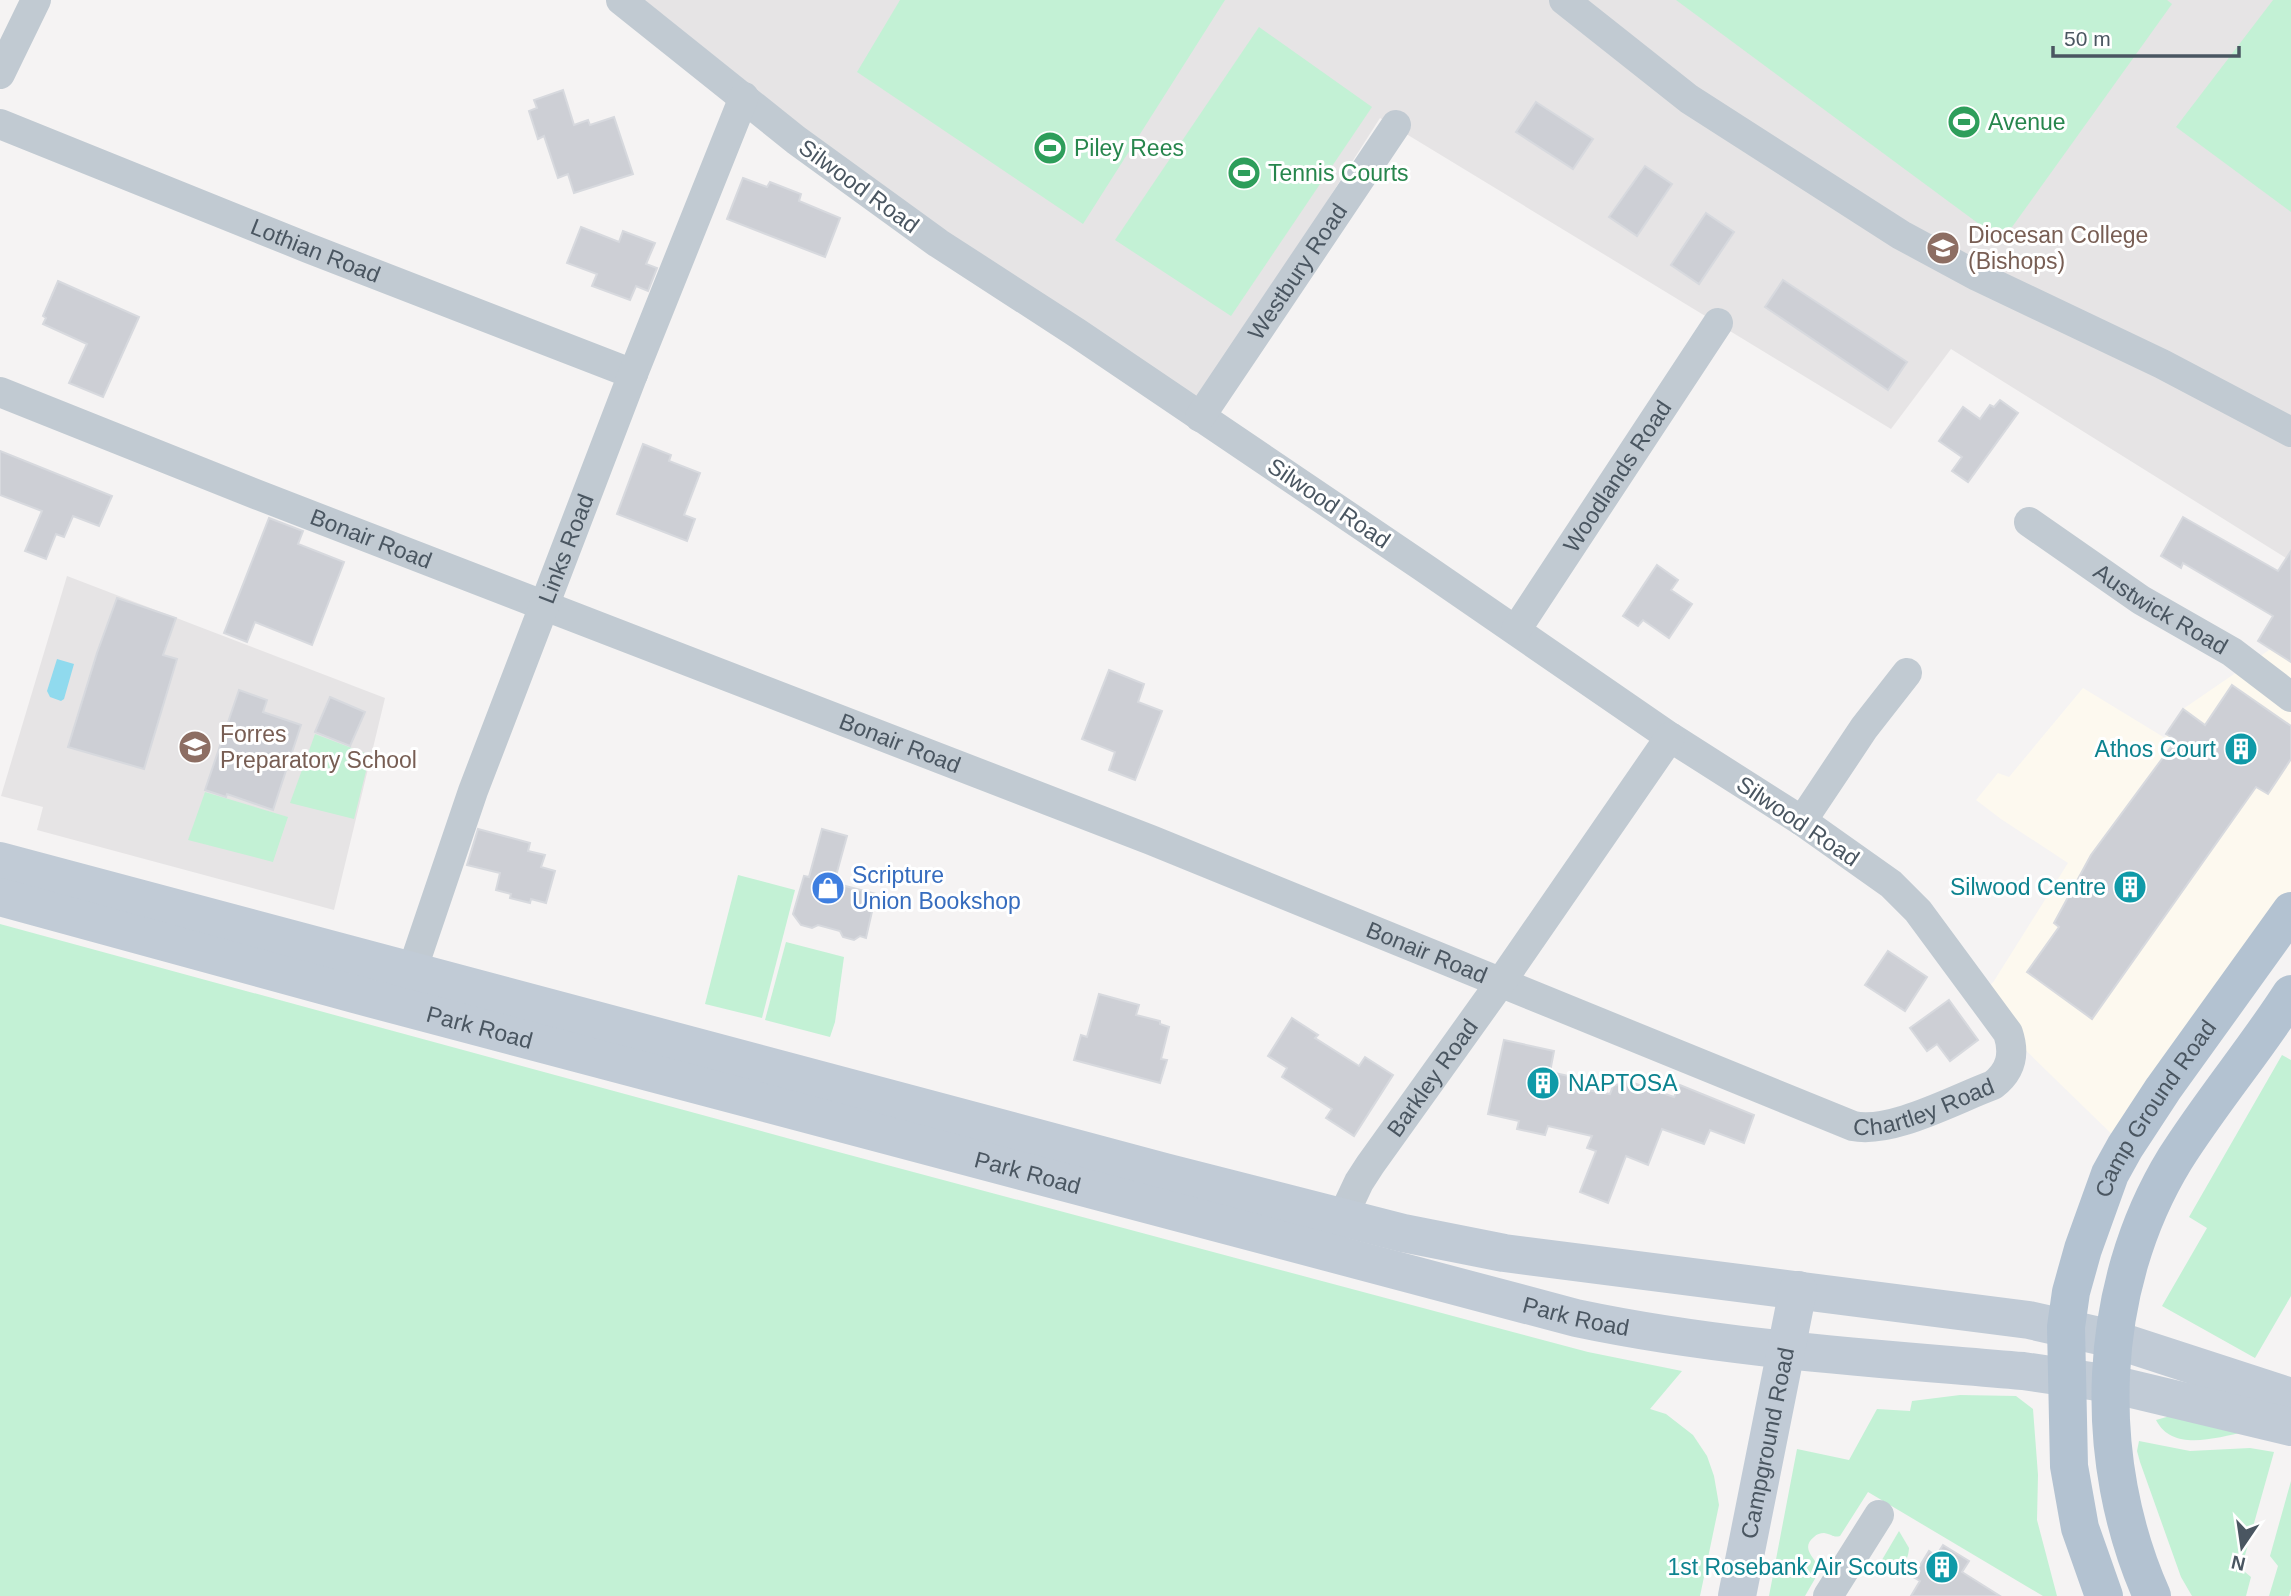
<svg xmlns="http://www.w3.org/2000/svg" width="2291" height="1596" font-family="Helvetica,sans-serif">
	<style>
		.commercial { fill: #fdf9ef }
		.education { fill: #e6e4e5 }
		.green { fill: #c3f1d5 }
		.water { fill: #90daee }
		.building { fill: #cdcfd5; stroke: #d7d9de; stroke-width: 2 }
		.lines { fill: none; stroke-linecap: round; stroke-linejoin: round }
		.street { stroke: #c1cad2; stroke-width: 30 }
		.secondary { stroke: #c1cbd6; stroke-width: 38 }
		.primary { stroke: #b3c2d1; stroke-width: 38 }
		.labels { text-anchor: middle; stroke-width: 6; stroke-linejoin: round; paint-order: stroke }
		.leisure-label { font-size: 23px; fill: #27864d; stroke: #fff; text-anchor: start }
		.street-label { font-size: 23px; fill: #4a5661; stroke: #fff }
		.education-label { font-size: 23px; fill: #785e54; stroke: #fff; text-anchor: start }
		.culture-label { font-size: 23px; fill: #0d838f; stroke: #fff; text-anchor: end }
		.shop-label { font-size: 23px; fill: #366cbe; stroke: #fff; text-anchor: start }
	</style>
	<rect width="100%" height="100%" fill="#f5f3f3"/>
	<path class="commercial" d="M2291,635V927L2125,1147L2008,1033L1981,996L1994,981L2068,863L2001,819L1976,800L1998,773L2009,777L2083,688L2165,738L2183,709Z"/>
	<g class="education">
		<path d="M644,0H2291V561L1951,349L1891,429L1380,118L1198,404L858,173L747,82Z"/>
		<path d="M67,576L385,698L334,910L37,830L43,807L1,796Z"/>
	</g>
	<g class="green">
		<path d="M900,0H1225L1083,224L857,72Z"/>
		<path d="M1676,0H2167L2172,4L2002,241Z"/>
		<path d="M2273,0H2291V212L2176,127Z"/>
		<path d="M1259,27L1372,107L1231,316L1115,240Z"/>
		<path d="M315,734L370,755L354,819L290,803Z"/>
		<path d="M205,792L288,817L273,862L188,840Z"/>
		<path d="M738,875L795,890L762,1018L705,1004Z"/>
		<path d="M0,924L816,1146L1588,1352L1682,1371L1650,1409L1666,1414L1693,1435L1707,1456L1714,1476L1719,1505L1700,1596H0Z"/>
		<path d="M786,942L844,957L835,1022L830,1037L765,1020Z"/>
		<path d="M2282,1055L2291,1060V1296L2255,1358L2162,1306L2207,1228L2189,1217Z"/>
		<path d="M1960,1395L2016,1396L2033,1409L2038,1475L2037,1520L2057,1596H2043L1868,1492L1840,1536C1833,1538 1832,1534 1824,1533C1820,1533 1817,1534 1814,1537C1799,1549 1817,1559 1820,1570L1805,1596H1769L1797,1449L1849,1460L1877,1409L1910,1411L1912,1401Z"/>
		<path d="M2170,1416L2245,1432C2217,1437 2173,1453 2156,1420Z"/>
		<path d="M2139,1441L2190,1451L2250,1448L2274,1452L2242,1566L2245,1572L2251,1577L2246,1596H2192L2181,1577L2140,1462L2137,1451Z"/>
		<path d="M2291,1481V1589L2289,1596H2269L2278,1566L2270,1556Z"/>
		<path d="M1899,1531L1909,1548C1908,1567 1894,1576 1876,1570Z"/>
	</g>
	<path class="water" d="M57,659L74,664L64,699L61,701L50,697L47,691Z"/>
	<g class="building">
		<path d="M563,90L574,125L588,120L590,125L614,117L633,174L574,193L568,174L558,178L544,136L538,139L529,111L537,108L534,100Z"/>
		<path d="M1536,102L1593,139L1573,169L1516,132Z"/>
		<path d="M1645,166L1672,184L1637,236L1609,217Z"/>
		<path d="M743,178L767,187L770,182L801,194L799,201L840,218L825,257L727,219Z"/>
		<path d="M1706,213L1734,232L1699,284L1671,265Z"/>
		<path d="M581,227L619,242L623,231L655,243L646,264L657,268L648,291L636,286L630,300L592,286L597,274L567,263Z"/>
		<path d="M1783,280L1907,362L1888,390L1765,307Z"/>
		<path d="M58,281L139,317L103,397L69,383L87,344L43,324L46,318L43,316Z"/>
		<path d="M2000,400L2018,413L1968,482L1952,471L1962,457L1939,441L1963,407L1980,419L1990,405L1994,407Z"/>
		<path d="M643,444L671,455L669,461L700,473L684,515L695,519L687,541L617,514Z"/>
		<path d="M0,451L112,496L99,526L73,516L64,537L56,534L46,559L25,551L42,511L0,495Z"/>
		<path d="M2183,517L2278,571L2291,551V662L2258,641L2273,616L2183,563L2181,568L2161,556Z"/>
		<path d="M269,518L303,531L298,544L344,562L312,645L255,622L247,642L224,633Z"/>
		<path d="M1657,565L1678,580L1671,590L1692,604L1669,638L1643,620L1638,626L1623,616Z"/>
		<path d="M117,598L176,618L163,655L177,659L144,769L68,747L97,653Z"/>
		<path d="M1109,670L1144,684L1138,702L1162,711L1135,780L1109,770L1115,752L1082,739Z"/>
		<path d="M2232,685L2291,726V759L2268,794L2256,787L2092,1019L2027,972L2059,927L2054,923L2091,855L2176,740L2166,734L2183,709L2205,725Z"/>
		<path d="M239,690L267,700L263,712L301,725L273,810L227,794L226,797L205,790Z"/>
		<path d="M330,697L365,712L350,746L315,732Z"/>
		<path d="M478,829L530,843L528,851L545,855L541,867L555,871L546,903L531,899L530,903L510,898L511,894L496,890L500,873L467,865Z"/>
		<path d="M822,829L847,836L834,883L876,894L866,938L860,936L854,940L843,937L840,931L818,925L812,928L801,925L793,914L804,876L809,877Z"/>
		<path d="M1888,951L1927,977L1905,1011L1865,985Z"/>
		<path d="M1099,994L1139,1005L1136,1015L1160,1021V1024L1169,1027L1161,1059L1167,1060L1160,1083L1074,1060L1081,1035L1087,1037Z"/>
		<path d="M1949,1000L1978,1040L1950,1061L1937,1044L1927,1051L1910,1028Z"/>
		<path d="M1292,1018L1318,1035L1315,1038L1359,1066L1365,1057L1393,1075L1354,1136L1326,1118L1332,1109L1282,1077L1287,1068L1268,1056Z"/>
		<path d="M1504,1040L1554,1051L1550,1072L1578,1078L1575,1088L1610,1094L1613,1086L1628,1081L1674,1097L1680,1085L1754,1115L1744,1143L1710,1130L1704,1144L1662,1129L1648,1165L1626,1156L1608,1203L1580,1192L1596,1151L1587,1148L1592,1136L1548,1126L1545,1135L1517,1129L1519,1121L1488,1114Z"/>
		<path d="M1943,1545L1969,1561L1962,1572L2000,1596H1911L1920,1581L1913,1577L1929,1551L1936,1556Z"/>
	</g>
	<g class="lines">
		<g class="street">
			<path d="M1564,0L1689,99L1901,235L1977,276L2162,364L2291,432"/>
			<path d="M0,74L36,0"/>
			<path id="s1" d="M0,124L308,248L633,374"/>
			<path id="s2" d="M0,392L258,495L1151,840L1853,1126C1892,1134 1955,1099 1993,1085C2011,1071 2015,1054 2008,1033L1918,911L1891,884L1802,821L1670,737L1423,567L1077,333L938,243L796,140L621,0"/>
			<path id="s3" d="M1200,417L1396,125"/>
			<path id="s4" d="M2029,522L2141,600L2232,652L2291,697"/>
			<path id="s5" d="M1516,630L1718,323"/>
			<path d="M1802,821L1864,728L1907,673"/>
			<path id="s6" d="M408,990L417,956L473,791L633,374L744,97"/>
			<path id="s7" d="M1334,1235L1359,1182L1370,1165L1501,982L1670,737"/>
			<path d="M1828,1596L1879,1515"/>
		</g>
		<g class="secondary">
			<path d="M0,861L1165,1172L1403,1233L1504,1253L2029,1320L2113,1339L2291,1397"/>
			<path id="s8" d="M0,897L354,994L1576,1318C1723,1349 1874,1358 2023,1371L2111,1384L2291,1427"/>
			<path id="s9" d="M1737,1596L1798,1290"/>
		</g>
		<g class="primary">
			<path id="s10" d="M2104,1596L2080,1528L2069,1466L2066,1327L2071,1292L2083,1249L2110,1174L2125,1147L2163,1089L2291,911"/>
			<path d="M2152,1596C2091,1459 2096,1288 2175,1159C2211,1102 2255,1050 2291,994"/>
		</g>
	</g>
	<defs>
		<symbol id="stadium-disc" viewBox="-11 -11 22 22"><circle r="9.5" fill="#2e9e5b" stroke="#fff"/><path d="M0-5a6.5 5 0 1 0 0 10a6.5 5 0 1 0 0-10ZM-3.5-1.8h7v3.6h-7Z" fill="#fff"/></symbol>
		<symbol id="school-disc" viewBox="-11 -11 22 22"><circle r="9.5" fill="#8d6e63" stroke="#fff"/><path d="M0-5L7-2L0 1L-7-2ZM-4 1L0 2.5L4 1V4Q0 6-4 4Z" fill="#fff"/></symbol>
		<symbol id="building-disc" viewBox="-11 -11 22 22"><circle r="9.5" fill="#0f9aa8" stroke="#fff"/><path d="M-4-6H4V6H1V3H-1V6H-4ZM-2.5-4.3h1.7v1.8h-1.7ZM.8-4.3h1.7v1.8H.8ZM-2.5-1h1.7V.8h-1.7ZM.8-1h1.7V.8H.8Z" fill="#fff"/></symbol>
		<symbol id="shop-disc" viewBox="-11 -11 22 22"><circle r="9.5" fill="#3f7fe0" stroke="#fff"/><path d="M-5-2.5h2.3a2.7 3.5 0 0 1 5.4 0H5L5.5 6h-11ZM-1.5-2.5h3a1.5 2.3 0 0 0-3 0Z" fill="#fff"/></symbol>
	</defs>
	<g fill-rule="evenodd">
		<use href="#stadium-disc" x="1945" y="103" width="38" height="38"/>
		<use href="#stadium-disc" x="1031" y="129" width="38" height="38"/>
		<use href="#stadium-disc" x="1225" y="154" width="38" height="38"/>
		<use href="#school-disc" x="1924" y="229" width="38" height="38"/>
		<use href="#school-disc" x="176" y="728" width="38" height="38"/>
		<use href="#building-disc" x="2222" y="730" width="38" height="38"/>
		<use href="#building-disc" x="2111" y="868" width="38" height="38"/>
		<use href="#shop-disc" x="809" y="869" width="38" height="38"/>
		<use href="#building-disc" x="1524" y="1064" width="38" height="38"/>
		<use href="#building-disc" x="1923" y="1548" width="38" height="38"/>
	</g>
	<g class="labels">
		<g class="leisure-label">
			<text x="1988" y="130">Avenue</text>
			<text x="1074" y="156">Piley Rees</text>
			<text x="1268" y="181">Tennis Courts</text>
		</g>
		<g class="street-label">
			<text transform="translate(859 186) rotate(36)" y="8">Silwood Road</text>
			<text dy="8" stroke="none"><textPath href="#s1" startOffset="340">Lothian Road</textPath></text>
			<text dy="8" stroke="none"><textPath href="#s3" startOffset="175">Westbury Road</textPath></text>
			<text dy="8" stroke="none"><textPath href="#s5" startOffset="184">Woodlands Road</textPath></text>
			<text transform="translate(1329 503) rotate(34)" y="8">Silwood Road</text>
			<text dy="8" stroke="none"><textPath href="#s2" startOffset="399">Bonair Road</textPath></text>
			<text dy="8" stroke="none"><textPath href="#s6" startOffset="469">Links Road</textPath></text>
			<text dy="8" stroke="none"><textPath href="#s4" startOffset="158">Austwick Road</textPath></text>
			<text dy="8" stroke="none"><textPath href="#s2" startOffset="966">Bonair Road</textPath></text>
			<text transform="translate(1798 821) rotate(34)" y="8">Silwood Road</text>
			<text dy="8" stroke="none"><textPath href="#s2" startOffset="1533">Bonair Road</textPath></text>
			<text dy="8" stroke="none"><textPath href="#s8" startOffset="497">Park Road</textPath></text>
			<text dy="8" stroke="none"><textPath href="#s7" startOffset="186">Barkley Road</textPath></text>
			<text dy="8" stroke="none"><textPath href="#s2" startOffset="2067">Chartley Road</textPath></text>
			<text dy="8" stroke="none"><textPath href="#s10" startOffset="513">Camp Ground Road</textPath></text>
			<text dy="8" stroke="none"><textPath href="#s8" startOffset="1064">Park Road</textPath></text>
			<text dy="8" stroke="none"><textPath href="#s8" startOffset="1631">Park Road</textPath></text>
			<text dy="8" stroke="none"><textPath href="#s9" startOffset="156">Campground Road</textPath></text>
		</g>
		<g class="education-label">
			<text x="1968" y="243">Diocesan College<tspan x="1968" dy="26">(Bishops)</tspan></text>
			<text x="220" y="742">Forres<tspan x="220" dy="26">Preparatory School</tspan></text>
		</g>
		<g class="culture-label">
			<text x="2216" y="757">Athos Court</text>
			<text x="2106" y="895">Silwood Centre</text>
			<text x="1568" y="1091" text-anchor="start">NAPTOSA</text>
			<text x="1918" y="1575">1st Rosebank Air Scouts</text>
		</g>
		<g class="shop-label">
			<text x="852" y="883">Scripture<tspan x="852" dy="26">Union Bookshop</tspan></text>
		</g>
	</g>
	<g transform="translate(2242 1547) rotate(193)" stroke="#ffffff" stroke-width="5" paint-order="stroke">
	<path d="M0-5L12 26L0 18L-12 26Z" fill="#4a5661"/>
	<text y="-10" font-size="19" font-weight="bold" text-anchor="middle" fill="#4a5661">N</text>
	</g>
	<path d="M2053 46v10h186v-10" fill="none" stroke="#4a5661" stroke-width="3.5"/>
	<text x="2064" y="46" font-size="21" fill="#4a5661" stroke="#ffffff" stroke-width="5" paint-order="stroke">50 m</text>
</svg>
